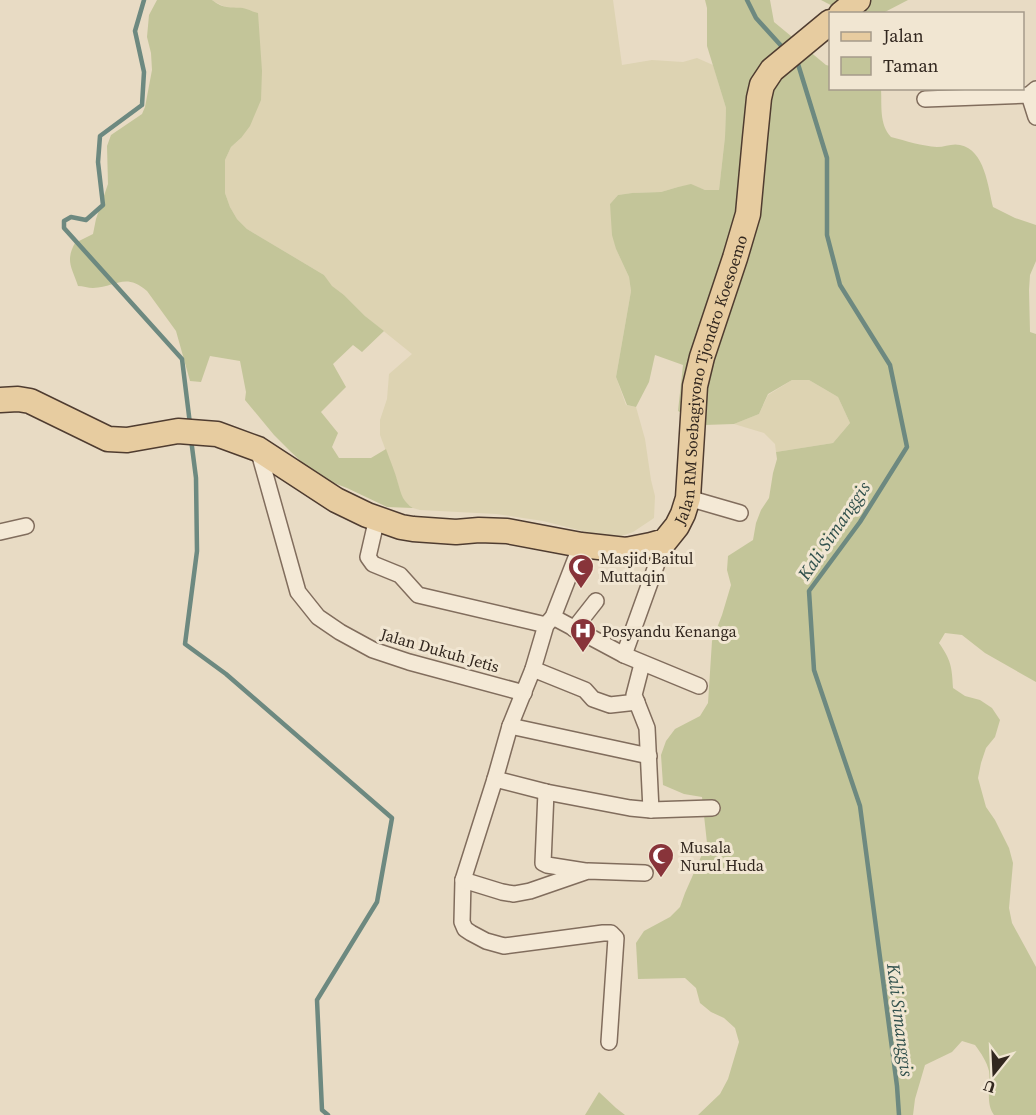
<svg xmlns="http://www.w3.org/2000/svg" width="1036" height="1115" font-family="'Source Serif 4',serif">
	<style>
		.farmland { fill: #ddd3b2 }
		.green { fill: #c3c599 }
		.lines { fill: none; stroke-linecap: round; stroke-linejoin: round }
		.stream { stroke: #6d8980; stroke-width: 4.5 }
		.minor-casing { stroke: #816d5d; stroke-width: 18 }
		.primary-casing { stroke: #4f3c30; stroke-width: 27 }
		.minor { stroke: #f4e9d6; stroke-width: 15 }
		.primary { stroke: #e7cca0; stroke-width: 24 }
		.labels { text-anchor: middle; stroke-width: 6; stroke-linejoin: round; paint-order: stroke }
		.street-label { font-size: 16px; fill: #32271f; stroke: #f1e6d2 }
		.poi-label { font-size: 16px; fill: #32271f; stroke: #f1e6d2; text-anchor: start }
		.water-label { font-size: 18px; font-style: italic; fill: #30504c; stroke: #f1e6d2 }
	</style>
	<rect width="100%" height="100%" fill="#e8dbc4"/>
	<g class="farmland">
		<path d="M212,0H613L622,65L652,60L683,62L697,58L713,65L726,108L725,137L719,190H705L691,185L678,187L661,192L632,193L618,195L610,204L616,249L629,277L631,291L616,377L626,405L636,407L645,439L651,480L655,496L654,518L633,532L619,537L594,534L543,521L496,514L420,510L413,508L407,504L399,492L398,483L380,435V420L387,399L389,374L412,354L365,316L344,295L331,286L324,275L247,229L237,219L230,207L225,193V160L231,147L241,138L244,8L229,9L215,2Z"/>
		<path d="M792,380H809L838,397L850,423L833,443L776,452L775,444L764,433L734,424L759,414L768,395Z"/>
	</g>
	<g class="green">
		<path d="M157,0H212C224,9 229,7 243,8C248,9 253,12 258,13L262,71L261,100L250,126L241,138L231,147L225,160V193L230,207L237,219L247,229L324,275L332,286L344,295L365,316L384,331L362,352L353,345L333,364L346,387L321,412L338,433L332,447L339,458H371L386,449C390,460 395,472 398,483C401,494 403,502 413,508L387,507L347,488L326,480L307,467L290,451L274,435L245,400L246,392L240,361L210,356L201,382L190,381L176,331L147,291C125,272 116,287 93,288C88,288 83,286 78,286C72,268 65,261 75,243L93,234L96,219L108,184L107,146L111,135L142,114L145,107L152,70L151,53L147,37L149,15Z"/>
		<path d="M705,0H770L774,22L826,65L830,66V88L881,89C882,106 879,124 891,137C906,141 922,146 937,147C945,147 952,143 960,145C985,150 988,187 993,207L1015,218L1036,225V261L1030,275L1029,290L1030,332L1036,334V682L985,653L962,635L945,633L939,643C951,660 952,667 953,688L965,696L980,700L992,708L1000,720L995,737L986,748L981,763L978,778L986,807L995,820L1009,848L1013,863L1009,908L1012,923L1036,967V1115H994C985,1103 991,1085 989,1071C987,1062 981,1053 975,1045L962,1041L952,1052L925,1065L915,1099L913,1115H698L720,1094L728,1079L739,1042L735,1028L724,1018L711,1012L700,1003L696,988L685,978L638,979L636,943L644,931L670,917L680,907L685,893L707,843L702,797L684,794L663,785L661,755L666,741L675,729L700,716L708,703L712,641L722,615L731,585L727,570L728,556L753,540L756,523L761,510L769,498L773,473L777,459L776,452L833,443L850,423L838,397L809,380H792L768,394L759,414L734,424L704,425L678,411L683,365L655,355L649,382L636,407L627,405L616,377L631,291L629,277L616,249L612,235L610,204L618,195L632,193L661,192L678,187L691,184L705,190H719L725,137L726,108L707,46V8Z"/>
		<path d="M821,0H908L881,14L846,13Z"/>
		<path d="M599,1092L616,1108L625,1115H585Z"/>
	</g>
	<g class="lines">
		<g class="stream">
			<path d="M144,0L135,31L144,72L142,105L100,136L98,162L103,205L86,220L71,217L64,221V228L182,359L190,424"/>
			<path d="M747,0L756,18L785,50"/>
			<path d="M795,61L798,64L827,158V235L840,285L890,365L907,447L860,522L809,591L814,670L860,806L897,1086L899,1115"/>
			<path d="M191,439L196,478L197,551L185,644L226,674L392,818L377,902L317,1000L322,1110L328,1115"/>
		</g>
		<defs>
			<g id="minor">
				<path d="M1029,95L1036,117"/>
				<path d="M925,99L1029,95L1036,89"/>
				<path d="M258,449L298,592L318,617L340,632L373,650L409,662L524,693"/>
				<path d="M688,498L740,513"/>
				<path d="M377,518L368,557L373,564L400,575L418,595L546,625"/>
				<path d="M0,532L26,526"/>
				<path d="M581,545L553,617L546,625L533,669L510,726L495,779L463,880L462,922L465,929L471,933L486,941L504,946L603,933H611L616,938L609,1042"/>
				<path d="M553,617L624,655L699,686"/>
				<path d="M574,629L596,601"/>
				<path d="M624,655L665,541"/>
				<path d="M642,664L634,695L647,728L651,810"/>
				<path d="M533,669L585,690L593,699L610,705L637,702"/>
				<path d="M510,726L649,756"/>
				<path d="M495,779L546,792L630,808L651,810L712,808"/>
				<path d="M546,792L543,863L547,865L585,871"/>
				<path d="M463,880L502,892L514,894L530,891L588,871L645,873"/>
			</g>
			<g id="primary">
				<path d="M841,14L858,0"/>
				<path id="s1" d="M0,400L18,399L30,401L108,439L127,440L178,431L217,434L258,449L336,500L367,515L401,527L413,529L456,532L479,530L507,531L581,545L626,550L651,545L665,541L677,526L683,514L688,498L695,386L702,357L735,258L748,214L755,138L759,98L762,85L772,70L830,22"/>
			</g>
		</defs>
		<use href="#minor" class="minor-casing"/>
		<use href="#primary" class="primary-casing"/>
		<use href="#minor" class="minor"/>
		<use href="#primary" class="primary"/>
	</g>
	<defs>
		<symbol id="mosque-pin" viewBox="-11 -11 22 30"><path d="M0 17L-7.5 6A9.5 9.5 0 1 1 7.5 6Z" fill="#88343a" stroke="#f1e6d2"/><path d="M3.5-4.9A6 6 0 1 0 3.5 4.9A5 5 0 1 1 3.5-4.9Z" fill="#fff"/></symbol>
		<symbol id="hospital-pin" viewBox="-11 -11 22 30"><path d="M0 17L-7.5 6A9.5 9.5 0 1 1 7.5 6Z" fill="#88343a" stroke="#f1e6d2"/><path d="M-5-5h3v3.5h4V-5h3V5h-3V1.5h-4V5h-3Z" fill="#fff"/></symbol>
	</defs>
	<g fill-rule="evenodd">
		<use href="#mosque-pin" x="566" y="552" width="30" height="40"/>
		<use href="#hospital-pin" x="568" y="616" width="30" height="40"/>
		<use href="#mosque-pin" x="646" y="841" width="30" height="40"/>
	</g>
	<g class="labels">
		<g class="street-label">
			<text dy="6" stroke="none"><textPath href="#s1" startOffset="872">Jalan RM Soebagiyono Tjondro Koesoemo</textPath></text>
			<text transform="translate(440 650) rotate(16)" y="6">Jalan Dukuh Jetis</text>
		</g>
		<g class="poi-label">
			<text x="600" y="564">Masjid Baitul<tspan x="600" dy="18">Muttaqin</tspan></text>
			<text x="602" y="637">Posyandu Kenanga</text>
			<text x="680" y="853">Musala<tspan x="680" dy="18">Nurul Huda</tspan></text>
		</g>
		<g class="water-label">
			<text transform="translate(834 531) rotate(-56)" y="6">Kali Simanggis</text>
			<text transform="translate(900 1020) rotate(83)" y="6">Kali Simanggis</text>
		</g>
	</g>
	<rect x="829" y="12" width="195" height="78" fill="#f1e6d2" stroke="#a59a8a" stroke-width="1.5"/>
	<rect x="841" y="32" width="30" height="9" fill="#e7cca0" stroke="#a59a8a" stroke-width="1.5"/>
	<text x="883" y="42" font-size="18" fill="#32271f">Jalan</text>
	<rect x="841" y="57" width="30" height="18" fill="#c3c599" stroke="#a59a8a" stroke-width="1.5"/>
	<text x="883" y="72" font-size="18" fill="#32271f">Taman</text>
	<g transform="translate(994 1073) rotate(198)" stroke="#f1e6d2" stroke-width="4.5" paint-order="stroke">
	<path d="M0-4.5L10 22L0 15L-10 22Z" fill="#32271f"/>
	<text y="-9" font-size="16" font-weight="bold" text-anchor="middle" fill="#32271f">U</text>
	</g>
</svg>
